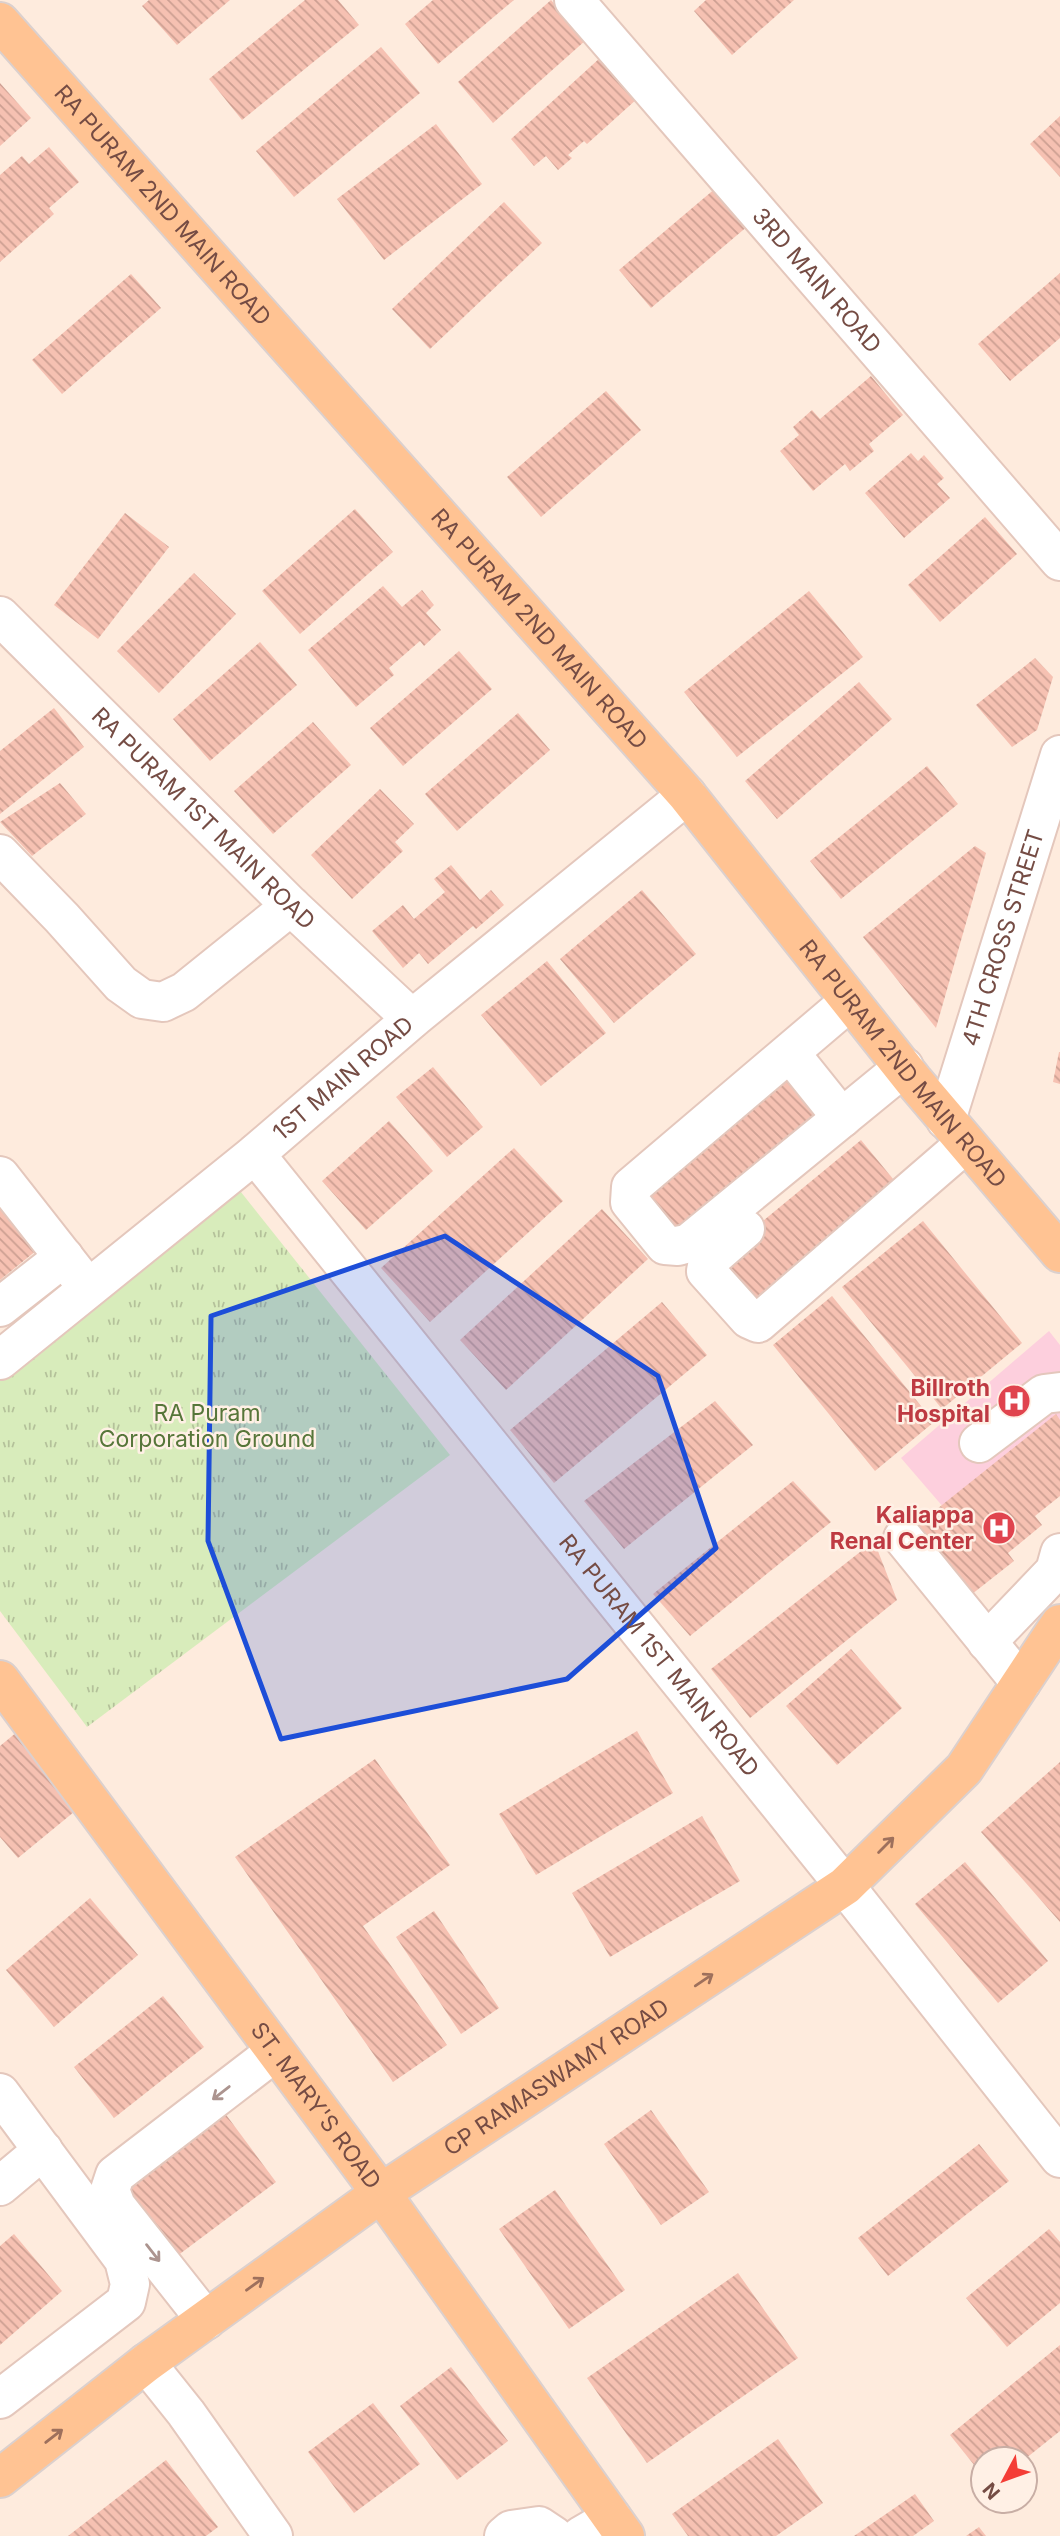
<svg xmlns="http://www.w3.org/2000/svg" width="1060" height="2536" font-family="Inter,sans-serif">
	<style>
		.medical { fill: #fdcfdd }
		.grass { fill: url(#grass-tufts) }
		.building { fill: url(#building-back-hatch) }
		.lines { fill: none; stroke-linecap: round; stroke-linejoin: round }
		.minor-casing { stroke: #e4c7bc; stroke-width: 42 }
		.major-casing { stroke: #dbd0ce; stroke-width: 42 }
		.minor { stroke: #fff; stroke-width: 38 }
		.major { stroke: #ffc393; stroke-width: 38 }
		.oneway { stroke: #9e705c }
		.oneway2 { stroke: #ac948f }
		.marked { fill: #1d4ed8; fill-opacity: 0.2; stroke: #1d4ed8; stroke-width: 5; stroke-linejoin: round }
		.labels { text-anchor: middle; stroke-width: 5; stroke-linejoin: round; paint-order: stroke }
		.street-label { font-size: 23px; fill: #754c44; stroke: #fff0e5 }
		.health-label { font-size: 23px; font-weight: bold; fill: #be3a42; stroke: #fff0e5; text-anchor: end }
		.park-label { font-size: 23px; fill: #567639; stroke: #fff0e5 }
	</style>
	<defs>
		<pattern id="grass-tufts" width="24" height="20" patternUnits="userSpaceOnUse" patternTransform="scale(1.75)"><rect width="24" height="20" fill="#d8ecbb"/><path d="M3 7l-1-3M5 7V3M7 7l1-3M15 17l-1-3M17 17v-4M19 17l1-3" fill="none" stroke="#b4c19a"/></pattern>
		<pattern id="building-back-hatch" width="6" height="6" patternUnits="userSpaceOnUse" patternTransform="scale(1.75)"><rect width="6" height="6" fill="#f6c1b2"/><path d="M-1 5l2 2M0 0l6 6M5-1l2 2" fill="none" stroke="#cc9f92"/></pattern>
	</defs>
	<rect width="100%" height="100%" fill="#feebdd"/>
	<path class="medical" d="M1049,1331L1060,1345V1459L969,1537L901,1458Z"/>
	<path class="grass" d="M233,1182L450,1455L87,1727L0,1611V1377Z"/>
	<g class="building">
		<path d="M149,0H230L177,45L142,6Z"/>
		<path d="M305,0H338L359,25L242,120L209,79Z"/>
		<path d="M433,0H514L438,64L405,24Z"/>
		<path d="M551,0L586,40L493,123L458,82Z"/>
		<path d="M706,0H794L732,55L694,11Z"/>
		<path d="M381,47L420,93L294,197L256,151Z"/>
		<path d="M601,57L638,98L587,144L584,141L568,155L572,158L558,170L546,156L534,166L511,139Z"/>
		<path d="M0,83L31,118L0,146Z"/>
		<path d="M1060,116V177L1030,144Z"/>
		<path d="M436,124L482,184L384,260L337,199Z"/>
		<path d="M49,147L79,182L49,208L54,214L0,262V175L22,156L29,164Z"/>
		<path d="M717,187L749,225L651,308L619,270Z"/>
		<path d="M504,202L542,243L430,349L392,309Z"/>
		<path d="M1060,273V338L1010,381L978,344Z"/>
		<path d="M131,274L161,308L62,394L32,360Z"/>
		<path d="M871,376L903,415L869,444L874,451L850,471L845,464L813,491L780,451L799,435L793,427L812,410L820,419Z"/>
		<path d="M606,391L641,430L541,517L507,477Z"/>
		<path d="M911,453L918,461L924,455L944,478L937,484L950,498L904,538L865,493Z"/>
		<path d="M355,509L393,552L300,634L262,591Z"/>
		<path d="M125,513L169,547L98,639L54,605Z"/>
		<path d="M985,517L1017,554L940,622L908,585Z"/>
		<path d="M194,573L236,614L159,693L117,651Z"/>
		<path d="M383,586L402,607L422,590L434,605L426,613L441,630L424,646L420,641L389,668L394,675L356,707L308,650Z"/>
		<path d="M809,591L863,657L737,757L684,692Z"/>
		<path d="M260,642L297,685L210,761L173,719Z"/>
		<path d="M459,651L492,689L403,766L370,728Z"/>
		<path d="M1035,658L1053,677L1037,730L1012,747L976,705Z"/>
		<path d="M859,682L892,719L777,819L745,781Z"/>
		<path d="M54,708L84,747L0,814V751Z"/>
		<path d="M518,713L550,750L457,831L425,794Z"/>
		<path d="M313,722L351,765L273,834L234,791Z"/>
		<path d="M927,766L958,804L841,899L810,861Z"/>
		<path d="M60,783L86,814L32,856L0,822Z"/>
		<path d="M380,789L414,824L395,842L403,851L352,899L311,855Z"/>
		<path d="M975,846L986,853L936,1028L863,937Z"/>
		<path d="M451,865L480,900L491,890L504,905L476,929L473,926L428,964L419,953L403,968L372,931L403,905L414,919L445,892L434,879Z"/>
		<path d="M642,890L696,954L614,1023L560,959Z"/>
		<path d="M547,961L606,1033L541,1086L481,1015Z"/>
		<path d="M1059,1052H1060V1084L1053,1082Z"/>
		<path d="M433,1067L483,1127L447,1157L396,1097Z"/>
		<path d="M780,1073L820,1120L674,1242L634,1194Z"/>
		<path d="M389,1121L433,1171L366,1230L322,1181Z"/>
		<path d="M861,1140L898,1185L750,1308L712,1263Z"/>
		<path d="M514,1148L563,1201L430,1322L381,1268Z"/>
		<path d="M0,1193L42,1246L0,1280Z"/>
		<path d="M602,1209L648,1259L506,1390L460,1340Z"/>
		<path d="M923,1221L1022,1343L942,1409L842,1287Z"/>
		<path d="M832,1296L934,1422L875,1471L773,1345Z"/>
		<path d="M662,1302L707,1355L554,1483L510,1430Z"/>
		<path d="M715,1401L753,1445L624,1549L584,1501Z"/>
		<path d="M1056,1414L1060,1420V1496L1035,1516L1042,1525L1008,1553L1014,1561L967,1598L912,1529Z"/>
		<path d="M793,1481L831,1522L690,1636L653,1594Z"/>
		<path d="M874,1541L897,1600L750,1718L711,1669Z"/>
		<path d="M851,1649L902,1708L837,1765L786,1706Z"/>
		<path d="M637,1731L673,1793L536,1875L499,1814Z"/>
		<path d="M17,1732L80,1807L18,1858L0,1837V1746Z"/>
		<path d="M375,1759L450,1865L363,1926L447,2045L393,2082L235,1857Z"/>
		<path d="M1060,1762V1922L981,1832Z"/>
		<path d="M702,1816L740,1881L610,1957L572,1893Z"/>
		<path d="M965,1862L1048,1961L998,2003L915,1904Z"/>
		<path d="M90,1898L138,1955L54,2027L6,1970Z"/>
		<path d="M434,1911L499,2008L461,2034L396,1937Z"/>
		<path d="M163,1996L204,2047L114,2118L74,2067Z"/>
		<path d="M221,2108L276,2182L173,2259L118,2185Z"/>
		<path d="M651,2110L709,2192L661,2225L604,2144Z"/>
		<path d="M979,2144L1009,2181L888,2276L858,2238Z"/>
		<path d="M555,2190L625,2290L569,2329L499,2229Z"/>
		<path d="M1049,2229L1060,2242V2303L1007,2347L966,2298Z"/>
		<path d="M14,2234L62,2291L0,2345V2246Z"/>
		<path d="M738,2273L798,2358L647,2463L587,2378Z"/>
		<path d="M1060,2345V2431L1025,2459H983V2476L950,2435Z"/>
		<path d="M451,2367L508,2441L457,2480L400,2406Z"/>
		<path d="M373,2403L420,2464L354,2513L308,2452Z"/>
		<path d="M778,2439L823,2503L776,2536H688L672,2514Z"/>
		<path d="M166,2460L218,2527L206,2536H68Z"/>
		<path d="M915,2494L934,2521L913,2536H854Z"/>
		<path d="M979,2527L986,2536H966Z"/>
	</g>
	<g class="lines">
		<defs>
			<g id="minor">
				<path id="s1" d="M574,0L1060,561"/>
				<path id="s2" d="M0,616L291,906L412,1019"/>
				<path d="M0,854L62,918L121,984L142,999L163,1002L184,992L291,906"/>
				<path d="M850,1001L631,1187L630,1202L665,1245L678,1246L689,1243L904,1067"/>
				<path d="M790,1053L842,1118"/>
				<path id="s3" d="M946,1120L1060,755"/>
				<path id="s4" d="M255,1154L845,1886L1060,2158"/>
				<path d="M0,1176L88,1288"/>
				<path d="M745,1229L708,1261L706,1271L749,1319L758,1323L965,1144"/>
				<path d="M0,1307L64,1257"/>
				<path id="s5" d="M0,1360L255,1154L412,1019L687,795"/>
				<path d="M979,1443L1044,1394L1060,1392"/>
				<path d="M903,1538L1021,1683"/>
				<path d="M987,1642L1055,1571L1060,1553"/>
				<path d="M0,2093L124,2260L130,2284L126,2302L0,2399"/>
				<path d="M0,2186L43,2150"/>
				<path d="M206,2320L116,2206L110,2190L115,2175L275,2052"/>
				<path d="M146,2363L186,2413L273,2536"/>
				<path d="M504,2536L511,2530L539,2526L554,2536"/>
				<path d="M581,2536L612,2518"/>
			</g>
			<g id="major">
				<path id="s6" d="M0,22L687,795L913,1080L1060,1253"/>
				<path id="s7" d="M0,1680L381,2193L625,2536"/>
				<path id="s8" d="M0,2478L146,2363L381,2193L845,1886L964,1769L1060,1624"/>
			</g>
		</defs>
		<use href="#minor" class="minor-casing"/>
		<use href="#major" class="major-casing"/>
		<use href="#minor" class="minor"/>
		<use href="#major" class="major"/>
	</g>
	<defs><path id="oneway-shaft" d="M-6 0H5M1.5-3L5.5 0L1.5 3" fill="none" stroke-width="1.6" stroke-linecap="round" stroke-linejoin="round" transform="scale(1.75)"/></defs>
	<g class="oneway">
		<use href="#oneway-shaft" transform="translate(886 1845) rotate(-45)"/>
		<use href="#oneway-shaft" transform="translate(704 1980) rotate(-34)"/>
		<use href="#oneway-shaft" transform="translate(255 2284) rotate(-36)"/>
		<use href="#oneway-shaft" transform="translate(54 2436) rotate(-38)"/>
	</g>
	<g class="oneway2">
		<use href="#oneway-shaft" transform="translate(221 2093) rotate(142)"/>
		<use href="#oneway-shaft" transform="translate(153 2253) rotate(52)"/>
	</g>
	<path class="marked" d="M445,1236L658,1376L716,1548L567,1679L281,1739L208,1541L211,1316Z"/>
	<defs>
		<symbol id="hospital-disc" viewBox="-11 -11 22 22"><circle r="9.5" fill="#e0444e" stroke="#fff0e5"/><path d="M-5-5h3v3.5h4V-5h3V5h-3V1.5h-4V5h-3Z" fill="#fff"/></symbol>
	</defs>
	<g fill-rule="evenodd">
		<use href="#hospital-disc" x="995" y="1382" width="38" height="38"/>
		<use href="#hospital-disc" x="980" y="1509" width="38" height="38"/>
	</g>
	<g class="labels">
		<g class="street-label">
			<text dy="8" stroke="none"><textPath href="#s6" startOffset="245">RA PURAM 2ND MAIN ROAD</textPath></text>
			<text dy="8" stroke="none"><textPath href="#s1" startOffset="371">3RD MAIN ROAD</textPath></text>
			<text dy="8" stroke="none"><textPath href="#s6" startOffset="812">RA PURAM 2ND MAIN ROAD</textPath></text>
			<text dy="8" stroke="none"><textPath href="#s2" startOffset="287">RA PURAM 1ST MAIN ROAD</textPath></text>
			<text dy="8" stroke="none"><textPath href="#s3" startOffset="191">4TH CROSS STREET</textPath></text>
			<text dy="8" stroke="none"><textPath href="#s6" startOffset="1379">RA PURAM 2ND MAIN ROAD</textPath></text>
			<text dy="8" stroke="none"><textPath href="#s5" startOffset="444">1ST MAIN ROAD</textPath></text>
			<text dy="8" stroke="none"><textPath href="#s4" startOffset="644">RA PURAM 1ST MAIN ROAD</textPath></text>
			<text dy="8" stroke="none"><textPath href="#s8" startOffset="686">CP RAMASWAMY ROAD</textPath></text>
			<text dy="8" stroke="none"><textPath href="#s7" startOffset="530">ST. MARY'S ROAD</textPath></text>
		</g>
		<g class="health-label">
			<text x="990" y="1396">Billroth<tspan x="990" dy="26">Hospital</tspan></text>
			<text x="974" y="1523">Kaliappa<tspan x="974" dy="26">Renal Center</tspan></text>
		</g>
		<g class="park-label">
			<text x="207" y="1421">RA Puram<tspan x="207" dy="26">Corporation Ground</tspan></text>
		</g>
	</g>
	<g transform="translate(1004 2480) rotate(229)"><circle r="33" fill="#fff0e5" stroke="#c8aea5" stroke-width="2"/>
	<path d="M0-5L12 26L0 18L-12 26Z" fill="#f43d36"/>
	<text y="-10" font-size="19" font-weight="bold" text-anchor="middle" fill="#754c44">N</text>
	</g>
</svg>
